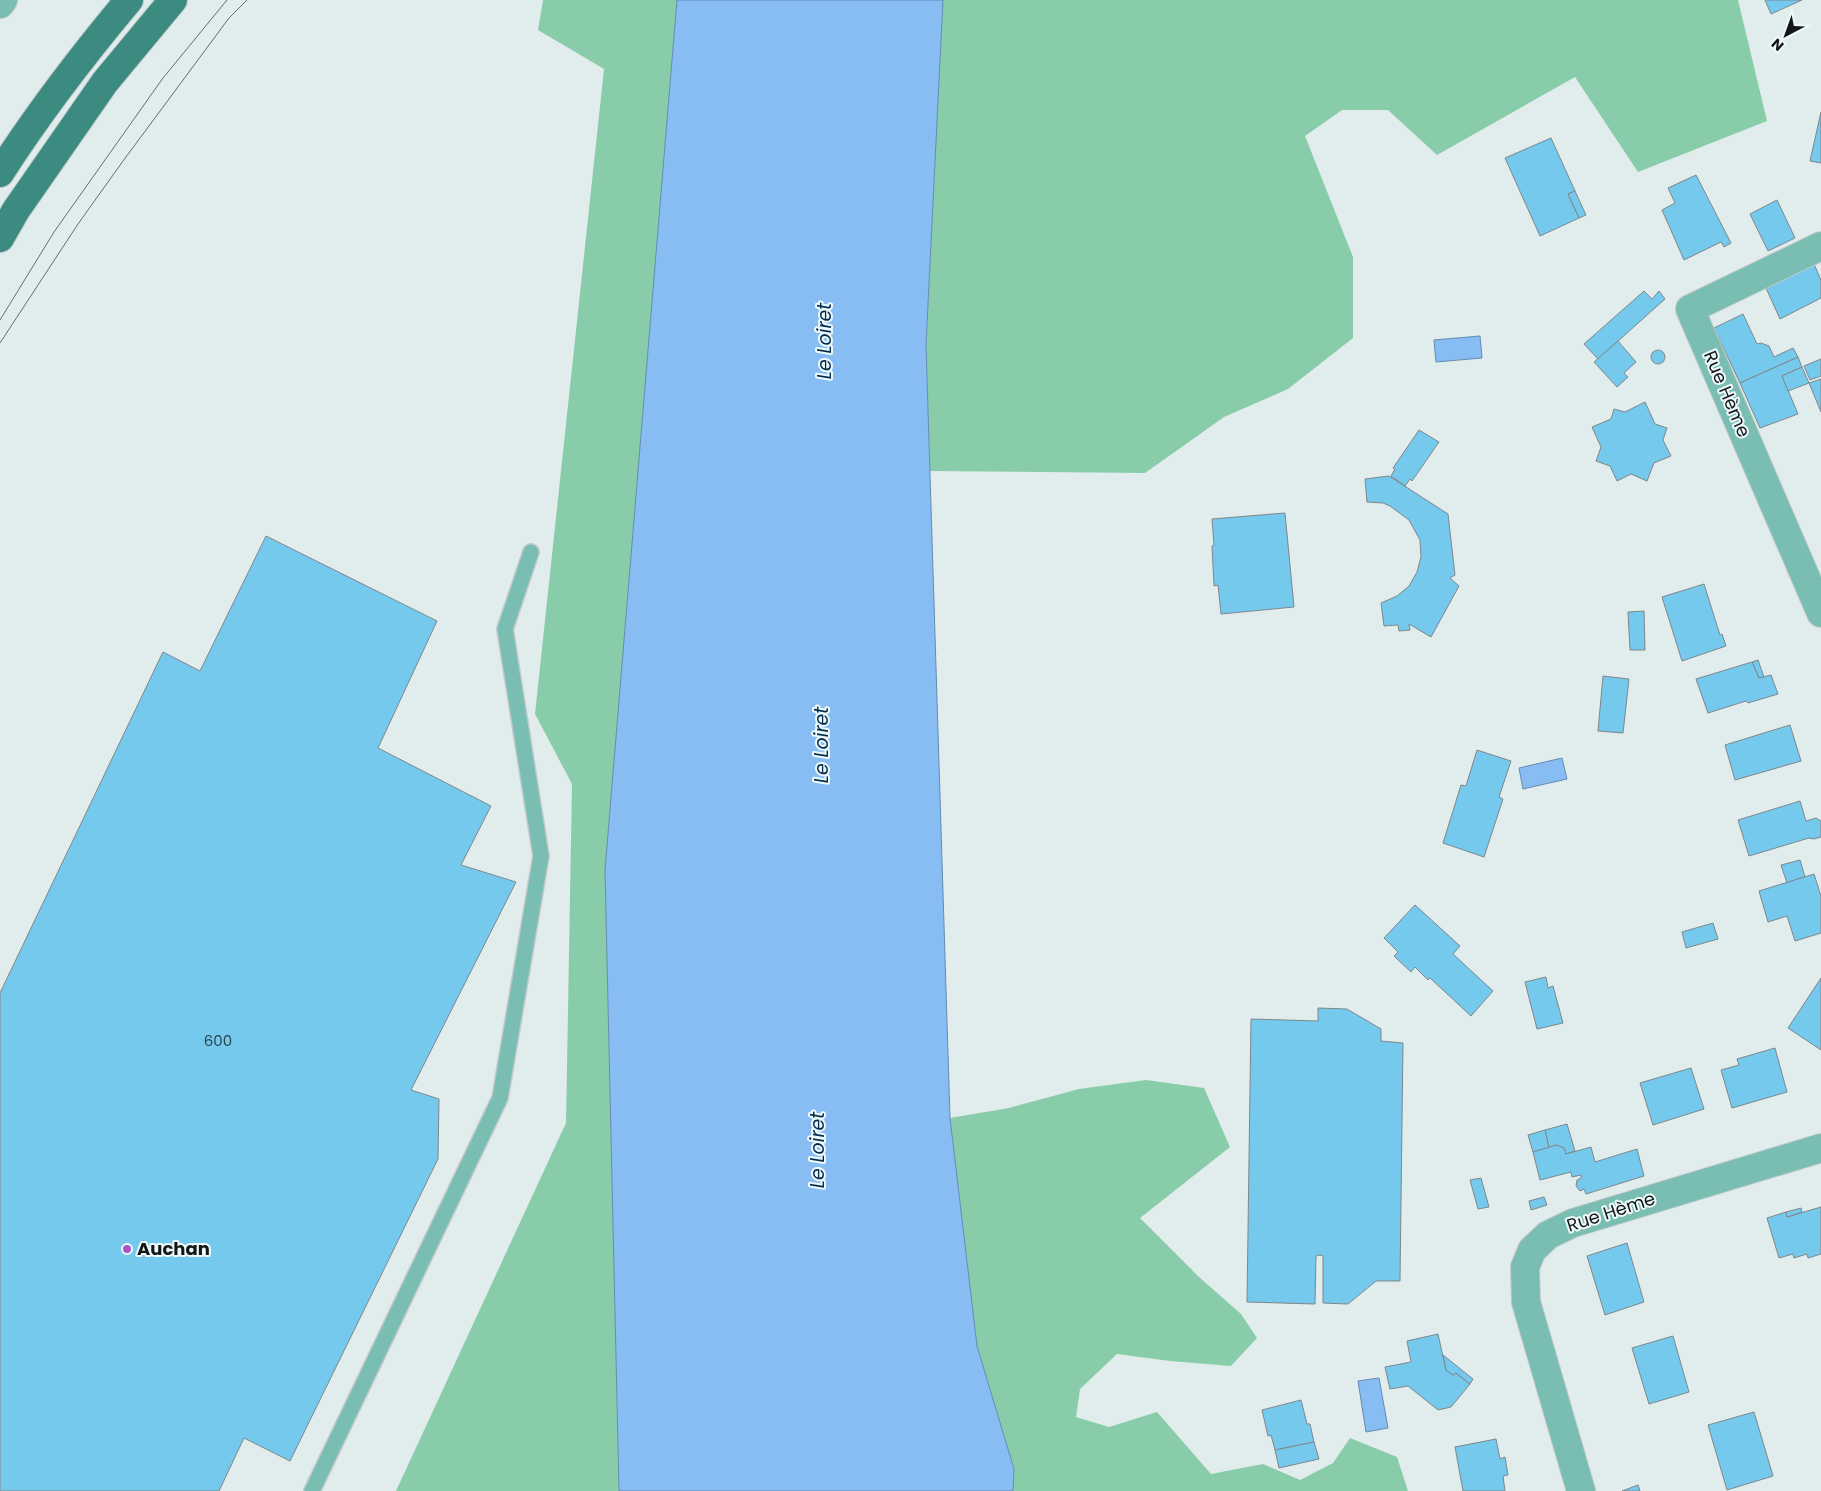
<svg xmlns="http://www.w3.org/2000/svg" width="1821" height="1491" font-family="Poppins,sans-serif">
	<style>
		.green { fill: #89cca9 }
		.water { fill: #87bdf3; stroke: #648bb1 }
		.building { fill: #74c9ec; stroke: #7f878b }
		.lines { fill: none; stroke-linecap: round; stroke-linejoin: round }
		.lane-casing { stroke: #c0cacb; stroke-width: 18 }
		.street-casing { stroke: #c0cacb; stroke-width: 30 }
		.primary-casing { stroke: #c0cacb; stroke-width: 30 }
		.lane { stroke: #7abdb2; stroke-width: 15 }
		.street { stroke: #7abdb2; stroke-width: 28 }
		.primary { stroke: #3c8b80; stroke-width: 28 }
		.tram { stroke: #666d6e; stroke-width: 1 }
		.poi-dot { fill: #a655c5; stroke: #eef9fb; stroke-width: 2 }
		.labels { text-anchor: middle; stroke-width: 4; stroke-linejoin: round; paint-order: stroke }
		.number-label { font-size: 15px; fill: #2b444d }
		.street-label { font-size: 18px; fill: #131718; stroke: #eef9fb }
		.poi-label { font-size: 18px; font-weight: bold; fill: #131718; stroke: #eef9fb; text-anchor: start }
		.water-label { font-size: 19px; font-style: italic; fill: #032c4e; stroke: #eef9fb }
	</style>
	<rect width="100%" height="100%" fill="#e1eced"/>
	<g class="green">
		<path d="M543,0H677L605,870L619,1491H396L566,1123L572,784L535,714L604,69L538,30Z"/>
		<path d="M943,0H1738L1767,121L1638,172L1575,77L1437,155L1388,110H1342L1305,136L1353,257V338L1288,389L1224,417L1145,473L930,471L926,345Z"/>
		<path d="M1146,1080L1204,1088L1230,1147L1140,1218L1199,1277L1241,1314L1257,1338L1231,1366L1170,1361L1117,1354L1080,1389L1076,1417L1109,1427L1157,1412L1211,1474L1263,1464L1300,1480L1333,1463L1350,1438L1397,1457L1408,1491H1013L1014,1469L977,1346L950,1118L1009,1108L1079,1089Z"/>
	</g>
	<g class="water">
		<path d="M677,0H943L926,345L950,1118L977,1346L1014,1469L1013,1491H619L605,870Z"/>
		<path d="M1480,336L1482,358L1436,362L1434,340Z"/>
		<path d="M1562,758L1567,779L1523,789L1519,768Z"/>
		<path d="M1379,1378L1388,1428L1366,1432L1358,1381Z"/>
	</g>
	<g class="building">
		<path d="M1765,0H1802L1771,14Z"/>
		<path d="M1821,112V163L1810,161Z"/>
		<path d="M1551,138L1575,191L1568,194L1579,218L1540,236L1505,158Z"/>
		<path d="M1696,175L1731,243L1724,247L1721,242L1684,260L1662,210L1675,203L1668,188Z"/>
		<path d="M1575,191L1586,215L1579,218L1568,194Z"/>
		<path d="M1777,200L1795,238L1768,251L1750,214Z"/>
		<path d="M1814,264L1821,280V298L1780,319L1766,288Z"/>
		<path d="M1644,291L1652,299L1659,291L1665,299L1598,359L1584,344Z"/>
		<path d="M1743,314L1757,344L1761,343L1769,346L1774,357L1793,348L1798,357L1740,383L1714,328Z"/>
		<path d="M1618,341L1636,362L1624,373L1628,377L1617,387L1594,362Z"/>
		<circle cx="1658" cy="357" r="7"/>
		<path d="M1798,357L1802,367L1782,376L1798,414L1760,428L1740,383Z"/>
		<path d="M1821,359V376L1810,380L1804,366Z"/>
		<path d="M1802,367L1809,383L1788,391L1782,376Z"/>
		<path d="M1821,379V412L1809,383Z"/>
		<path d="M1645,402L1655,424L1667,428L1663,440L1671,456L1654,463L1647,481L1631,474L1617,481L1610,466L1596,461L1601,447L1592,427L1611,419L1614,409L1625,412Z"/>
		<path d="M1419,430L1439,442L1412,481L1410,479L1405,486L1391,476L1395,469L1393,468Z"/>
		<path d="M1389,476L1448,514L1455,575L1450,578L1459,586L1431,637L1409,624L1410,630L1399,631L1398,625L1384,626L1381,603L1397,596L1409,586L1417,572L1421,557L1420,540L1409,520L1390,506L1383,503L1367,502L1365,479Z"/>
		<path d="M1285,513L1294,607L1221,614L1218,585L1214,586L1212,546L1214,545L1212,519Z"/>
		<path d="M266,536L437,621L378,748L491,806L461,865L516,882L411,1090L439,1099L438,1159L290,1461L244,1438L219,1491H0V993L163,652L200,671Z"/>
		<path d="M1704,584L1720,635L1722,634L1726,646L1682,661L1662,597Z"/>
		<path d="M1644,611L1645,650H1630L1628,612Z"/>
		<path d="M1758,660L1764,677L1759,678L1752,662Z"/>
		<path d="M1752,662L1759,678L1771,675L1778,694L1748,703L1746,701L1708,713L1696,679Z"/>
		<path d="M1603,676L1629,679L1623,733L1598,731Z"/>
		<path d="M1790,725L1801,761L1735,780L1725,745Z"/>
		<path d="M1477,750L1511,761L1499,797L1503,799L1484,857L1443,843L1461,785L1466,786Z"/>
		<path d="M1800,801L1806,821L1816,818L1821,821V837L1814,839L1809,838L1749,856L1738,820Z"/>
		<path d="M1800,860L1805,877L1787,883L1781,865Z"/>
		<path d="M1814,874L1821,896V933L1795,941L1787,916L1768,922L1759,891Z"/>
		<path d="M1415,905L1460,946L1453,954L1493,991L1471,1016L1430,978L1428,980L1415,967L1411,972L1394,956L1398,952L1384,938Z"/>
		<path d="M1713,923L1718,939L1686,948L1682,932Z"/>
		<path d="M1546,977L1548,988L1553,986L1563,1023L1537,1029L1525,982Z"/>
		<path d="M1821,978V1050L1788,1028Z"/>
		<path d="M1318,1008L1347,1009L1381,1029V1041L1403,1043L1400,1281H1376L1348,1304L1323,1303V1256L1320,1255L1316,1256L1315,1304L1247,1302L1251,1019L1318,1021Z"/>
		<path d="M1775,1048L1787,1092L1732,1108L1721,1070L1739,1065L1737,1059Z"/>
		<path d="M1691,1068L1704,1109L1653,1125L1640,1083Z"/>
		<path d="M1567,1124L1575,1151L1566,1154L1564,1148L1556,1145L1549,1148L1545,1130Z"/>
		<path d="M1545,1130L1549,1148L1533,1152L1528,1135Z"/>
		<path d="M1556,1145L1564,1148L1566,1154L1591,1147L1595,1162L1637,1149L1644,1176L1586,1194L1584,1189L1580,1191L1576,1186L1577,1180L1581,1178V1175L1572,1177L1571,1172L1540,1180L1533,1152Z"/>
		<path d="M1481,1178L1489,1207L1478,1209L1470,1180Z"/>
		<path d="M1544,1197L1547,1205L1531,1210L1529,1201Z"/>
		<path d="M1821,1207V1254L1808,1258L1807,1254L1794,1258L1793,1254L1779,1258L1767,1218L1786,1212L1787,1217Z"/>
		<path d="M1801,1208L1802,1212L1787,1217L1786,1212Z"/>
		<path d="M1627,1243L1644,1302L1605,1315L1587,1256Z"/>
		<path d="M1438,1334L1446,1370L1453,1375L1456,1373L1470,1384L1451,1407L1438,1410L1408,1386L1390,1389L1385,1367L1411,1362L1407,1341Z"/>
		<path d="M1673,1336L1689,1392L1649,1404L1632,1348Z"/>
		<path d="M1443,1355L1473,1379L1470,1384L1456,1373L1453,1375L1446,1370Z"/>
		<path d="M1301,1400L1307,1424H1310L1314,1442L1275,1450L1271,1435L1268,1436L1262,1410Z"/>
		<path d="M1754,1412L1773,1476L1727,1490L1708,1425Z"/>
		<path d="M1496,1439L1500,1459L1505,1457L1508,1475L1503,1476L1505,1491H1463L1455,1447Z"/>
		<path d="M1314,1442L1319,1459L1279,1468L1275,1450Z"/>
		<path d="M1638,1485L1640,1491H1622Z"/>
	</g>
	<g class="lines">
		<defs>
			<path id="lane" d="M312,1491L500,1098L541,856L505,629L531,552"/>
			<g id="street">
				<path d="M0,4L3,0"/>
				<path d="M1821,246L1690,309L1821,613"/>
				<path d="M1581,1491L1526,1302L1525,1267L1532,1250L1548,1235L1573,1223L1821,1148"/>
			</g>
			<g id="primary">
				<path d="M0,173C39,112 83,55 129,0"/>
				<path d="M0,238L16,210L105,82L173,0"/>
			</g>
		</defs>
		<use href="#lane" class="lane-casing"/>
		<use href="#street" class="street-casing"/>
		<use href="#primary" class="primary-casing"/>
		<use href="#lane" class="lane"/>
		<use href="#street" class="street"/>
		<use href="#primary" class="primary"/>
		<g class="tram">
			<path d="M0,320L54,232L163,78L227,0"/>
			<path d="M0,343L78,224L123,161L229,18L247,0"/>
		</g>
	</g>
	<circle class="poi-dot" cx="127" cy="1249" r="5"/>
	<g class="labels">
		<g class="number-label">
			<text x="218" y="1046">600</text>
		</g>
		<g class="street-label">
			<text transform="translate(1727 394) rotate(67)" y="6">Rue Hème</text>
			<text transform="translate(1611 1212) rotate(-18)" y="6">Rue Hème</text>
		</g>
		<g class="poi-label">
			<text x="137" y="1255">Auchan</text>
		</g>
		<g class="water-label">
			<text transform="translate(824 341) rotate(-90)" y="7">Le Loiret</text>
			<text transform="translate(821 745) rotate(-90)" y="7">Le Loiret</text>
			<text transform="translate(817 1150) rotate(-90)" y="7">Le Loiret</text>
		</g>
	</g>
	<g transform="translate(1786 35) rotate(221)" stroke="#eef9fb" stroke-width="4" paint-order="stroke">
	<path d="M0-4L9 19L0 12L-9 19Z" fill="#131718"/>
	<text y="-8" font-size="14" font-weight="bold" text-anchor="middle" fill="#131718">N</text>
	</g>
</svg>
